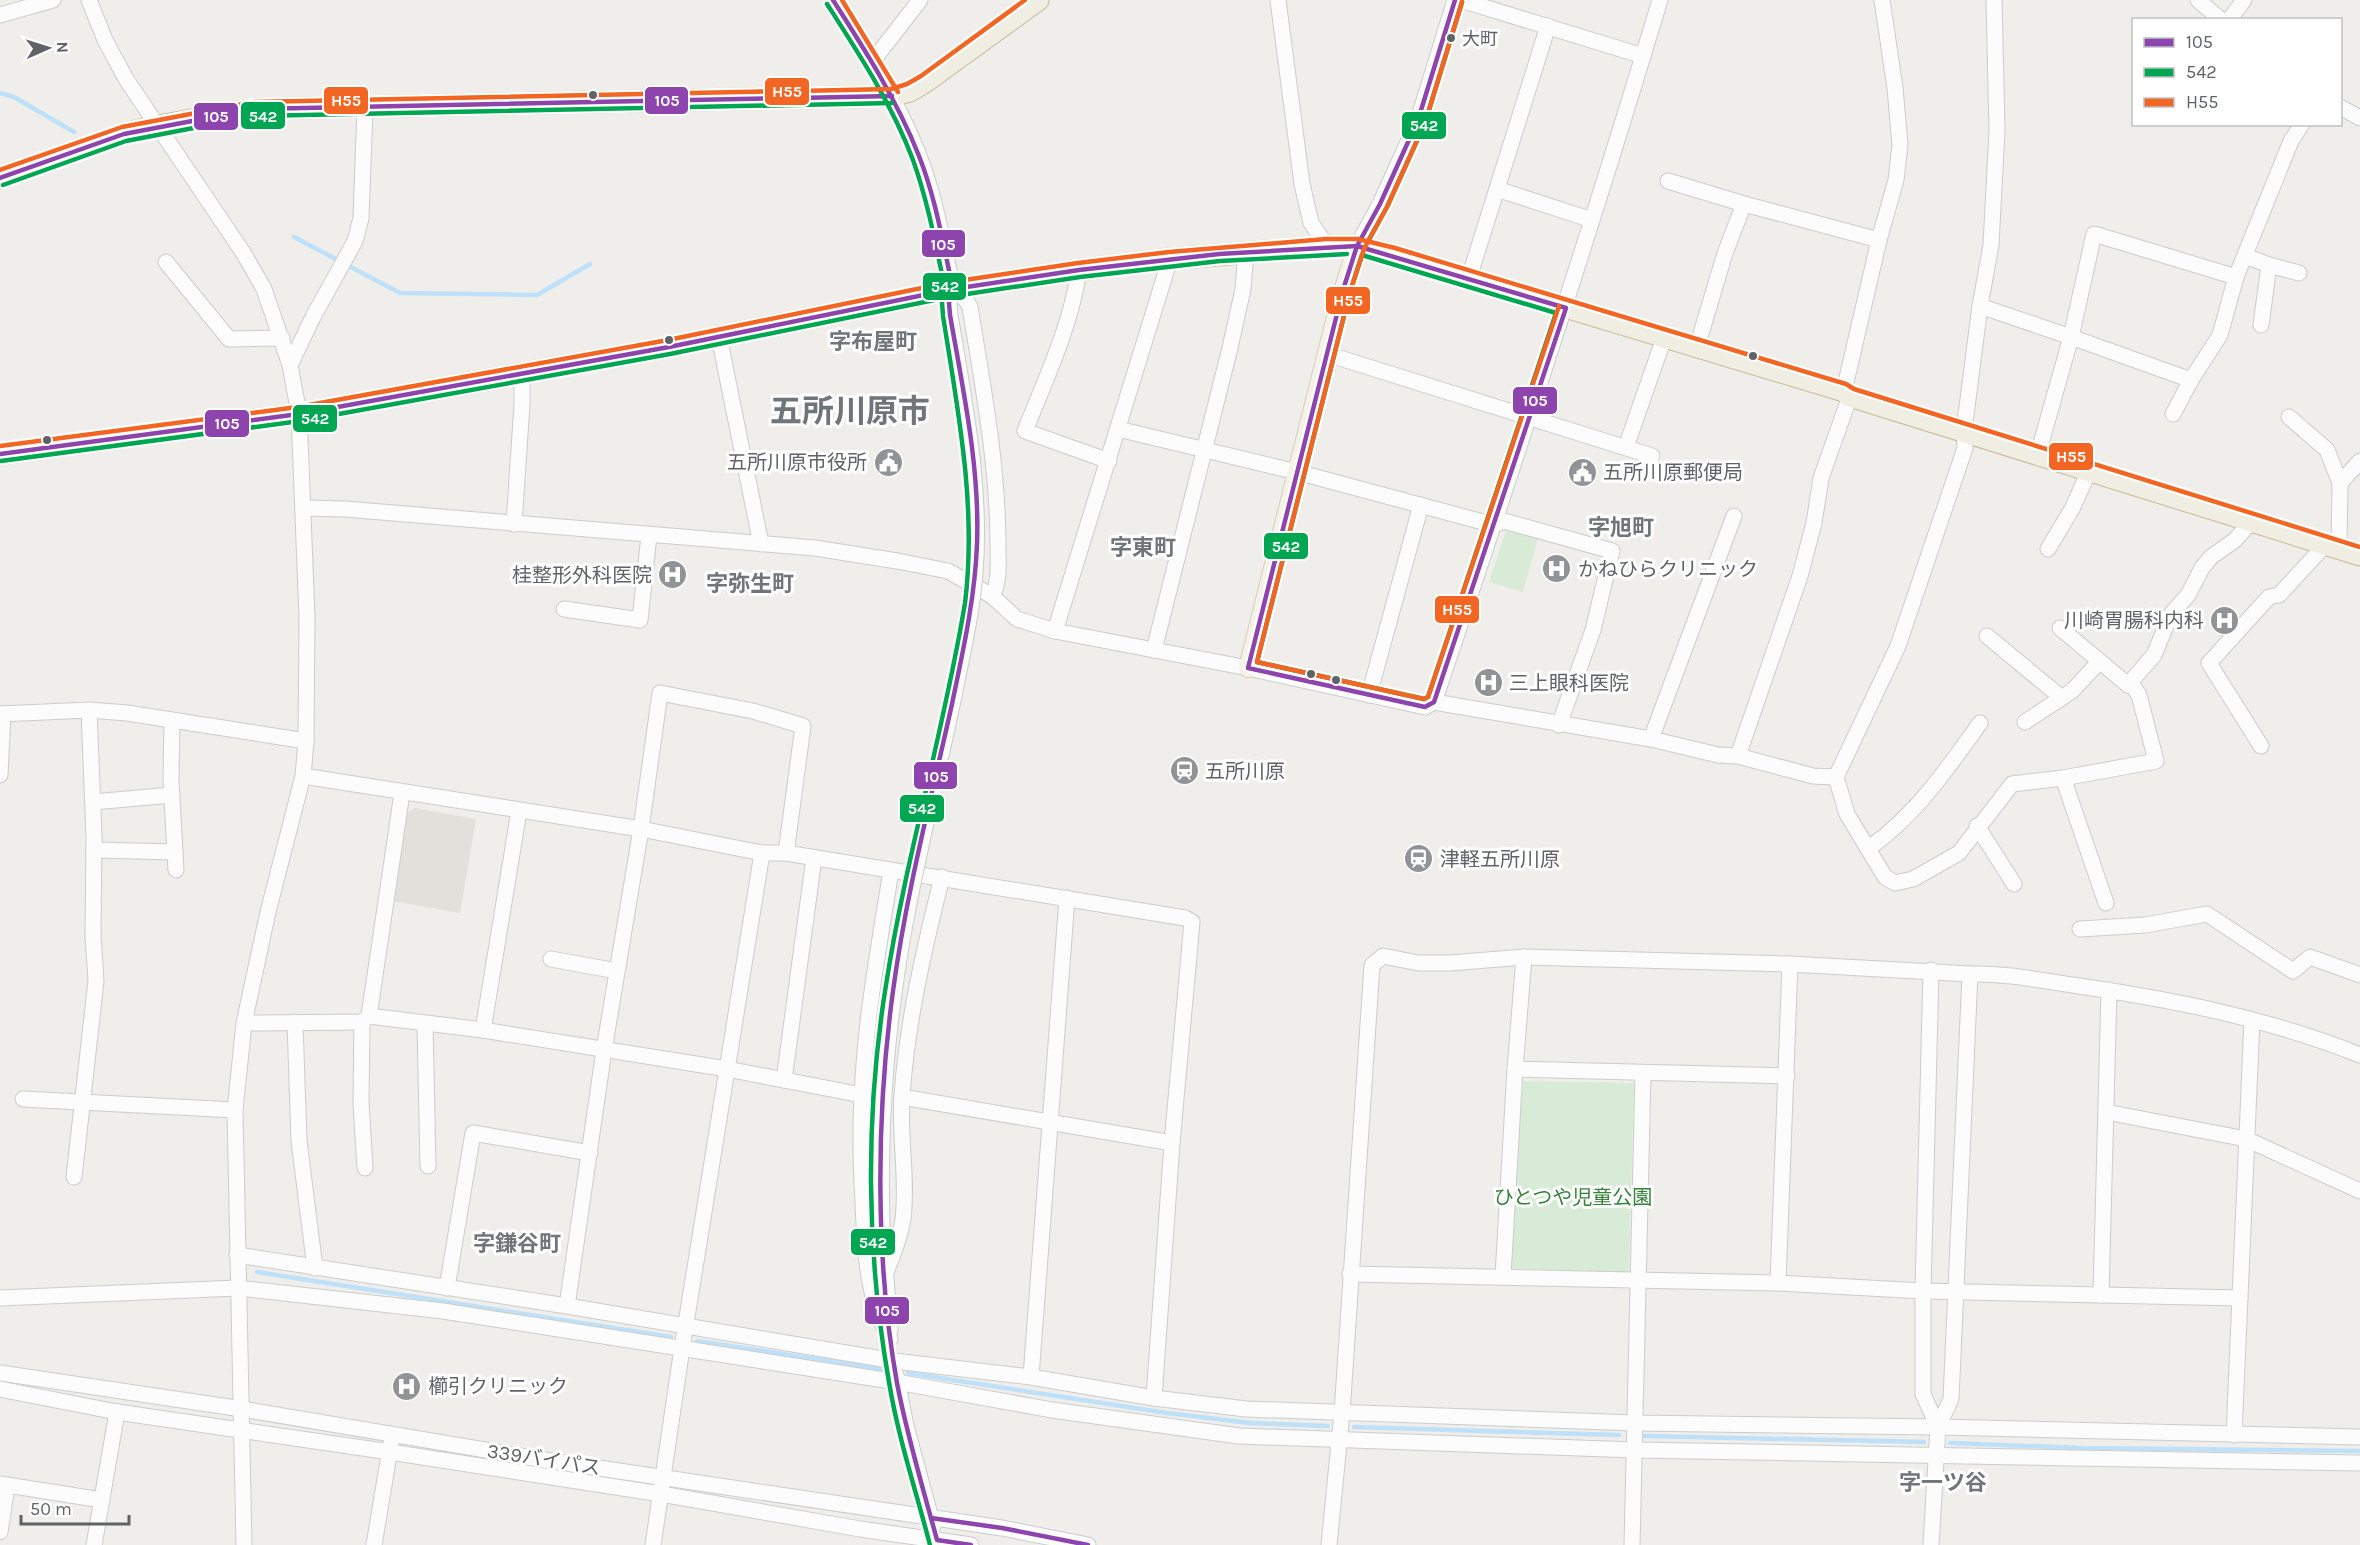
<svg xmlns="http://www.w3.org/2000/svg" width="2360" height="1545" font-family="Karla,'Noto Sans JP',sans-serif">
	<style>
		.education { fill: #e2e0da }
		.green { fill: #d8ebd6 }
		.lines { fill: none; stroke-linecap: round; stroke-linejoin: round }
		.stream { stroke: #bfe0f9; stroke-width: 4.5 }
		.minor-casing { stroke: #cbcccc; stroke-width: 17 }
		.major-casing { stroke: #d7ceb8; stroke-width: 20 }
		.highway-casing { stroke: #c8b996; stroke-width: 23 }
		.minor { stroke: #fdfcfc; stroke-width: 15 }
		.major { stroke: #f4f2e9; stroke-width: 18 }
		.highway { stroke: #f0ede3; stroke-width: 21 }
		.minor-bridge-casing { stroke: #cbcccc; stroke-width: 17; stroke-linecap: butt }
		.minor-bridge { stroke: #fdfcfc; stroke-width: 15 }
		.bus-1-casing { stroke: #fff; stroke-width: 9 }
		.bus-2-casing { stroke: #fff; stroke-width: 9 }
		.bus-3-casing { stroke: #fff; stroke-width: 9 }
		.bus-1 { stroke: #8e44ad; stroke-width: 4.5 }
		.bus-2 { stroke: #00a651; stroke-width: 4.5 }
		.bus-3 { stroke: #f26522; stroke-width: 4.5 }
		.bus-dot { fill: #5f6368; stroke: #fff; stroke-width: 2 }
		.labels { text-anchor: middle; stroke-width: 6; stroke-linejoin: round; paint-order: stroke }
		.bus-label { font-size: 18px; fill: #5f6368; stroke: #fff; text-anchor: start }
		.poi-label { font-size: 20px; fill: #5f6368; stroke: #fff; text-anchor: start }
		.park-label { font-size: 20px; fill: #348238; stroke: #fff }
		.street-label { font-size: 20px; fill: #5f6368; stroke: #fff }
		.quarter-label { font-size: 22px; font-weight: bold; fill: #70757a; stroke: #fff }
		.town-label { font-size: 32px; font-weight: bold; fill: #70757a; stroke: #fff }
		.line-badge { stroke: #fff; stroke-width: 2 }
		.badge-label { font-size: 16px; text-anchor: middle; font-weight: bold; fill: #fff }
	</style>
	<rect width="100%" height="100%" fill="#efeeea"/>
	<path class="education" d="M414,808L476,819L460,913L392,901L406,813Z"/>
	<g class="green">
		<path d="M1507,527L1538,538L1523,592L1489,582Z"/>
		<path d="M1523,1081L1634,1083L1629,1272L1510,1268Z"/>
	</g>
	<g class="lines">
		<g class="stream">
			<path d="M0,93L14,97L74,132"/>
			<path d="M294,237L400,293L537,295L590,264"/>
			<path d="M257,1272L671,1337"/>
			<path d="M697,1341L882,1369"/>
			<path d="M908,1373L1167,1413L1250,1423L1328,1426"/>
			<path d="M1354,1427L1619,1435"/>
			<path d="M1645,1436L1924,1442"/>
			<path d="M1950,1443L2084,1448L2360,1451"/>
		</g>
		<defs>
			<g id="minor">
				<path d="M89,0L105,40L126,79L244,254L264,289L290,365L299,414L307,617L306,741L303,776L268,912L244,1023L235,1110L244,1545"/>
				<path d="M833,0C870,58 908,116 928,182C939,217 945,253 953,289L949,303L950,315"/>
				<path d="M1278,0L1302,184L1311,223L1327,246"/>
				<path d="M1461,0L1643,56"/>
				<path d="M1994,0L1997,131L1991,245L1980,306L1964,430L1965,448L1898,646L1836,777L1847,814L1885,877L1895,883L1913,879L1959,853L2012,784L2063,778L2156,761L2139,695L2133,686L2128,685L2154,655L2171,614L2188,595L2202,568L2211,557L2235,540L2251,522"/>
				<path d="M2198,0L2221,20"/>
				<path d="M0,15L53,0"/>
				<path d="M2229,20L2244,0"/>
				<path d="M872,62L920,0"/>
				<path d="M2340,107L2360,118"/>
				<path d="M1668,181L1744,204L1879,240"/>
				<path d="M1497,189L1592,220"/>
				<path d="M1357,246L1380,204L1418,120L1455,0"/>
				<path d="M2245,256L2269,265L2261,325"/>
				<path d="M166,262L229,339L282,338"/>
				<path d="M2269,265L2299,273"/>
				<path d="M1079,270C1071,326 1046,378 1025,431L1109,461"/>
				<path d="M1469,278L1548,26"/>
				<path d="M953,289L966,300L970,307C983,387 998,465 998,546C998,561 1000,583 992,596"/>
				<path d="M1980,306L2071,337L2094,234L2236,277"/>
				<path d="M719,337L761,544"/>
				<path d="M1697,347L1725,253L1744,204"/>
				<path d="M1327,354L1652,456"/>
				<path d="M290,365L313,317L355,241L361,218L365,108"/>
				<path d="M1844,391L1879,240L1896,180L1900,145L1895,88L1882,0"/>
				<path d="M2173,414L2191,380"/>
				<path d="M2289,417L2327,450L2340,483L2339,548"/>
				<path d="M1118,429L1297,472L1494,525L1504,521L1612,551L1593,630L1559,725"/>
				<path d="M1626,447L1664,338"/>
				<path d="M2038,454L2071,337L2191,380L2220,335L2236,277L2291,141L2302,124"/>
				<path d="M2340,483L2360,461"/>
				<path d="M303,508L345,509L815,548L897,561L948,571L992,596L1017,619L1055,631L1248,668L1425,707L1434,702C1513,469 1589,235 1660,0"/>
				<path d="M514,524L522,404V375"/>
				<path d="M2048,549L2072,509L2089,471"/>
				<path d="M564,609L640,620L649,535"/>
				<path d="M2060,628L2128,685"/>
				<path d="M1055,631L1170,259"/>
				<path d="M1987,636L2062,698"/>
				<path d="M1154,650L1230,348L1243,289L1246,252"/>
				<path d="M1369,695L1421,505"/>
				<path d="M1434,702L1651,739L1718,755L1738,756L1813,776L1836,777"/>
				<path d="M0,714L89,710L127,713L306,741"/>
				<path d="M172,720L171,781L176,870"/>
				<path d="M2025,722L2072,691L2099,662"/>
				<path d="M1651,739L1734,516"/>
				<path d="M2261,746L2209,663L2269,597L2279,595L2326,544"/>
				<path d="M1738,756L1800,576L1814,523L1821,478L1850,396"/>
				<path d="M0,775L3,714"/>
				<path d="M303,776L641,829L762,853H786L1185,918L1192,922L1172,1143L1154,1398"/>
				<path d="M2063,778L2106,903"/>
				<path d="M93,802L172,795"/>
				<path d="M1977,826L2014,884"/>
				<path d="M1869,848C1916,815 1947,769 1980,723"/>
				<path d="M94,850L175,852"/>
				<path d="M2080,929L2145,925L2207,914L2293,971L2310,957L2360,975"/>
				<path d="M551,959L617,971"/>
				<path d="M1931,970L1923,1291V1394L1938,1427"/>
				<path d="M369,1016L483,1030L727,1069L862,1095"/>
				<path d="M295,1022L299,1141L315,1268"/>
				<path d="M362,1022L361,1104L365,1168"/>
				<path d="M244,1023L362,1022L369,1016L402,793"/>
				<path d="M425,1024L428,1166"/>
				<path d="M483,1030L519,811"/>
				<path d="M1515,1069L1787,1076"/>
				<path d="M784,1080L814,858"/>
				<path d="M902,1097L1172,1143"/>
				<path d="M23,1099L235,1110"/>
				<path d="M2106,1112L2246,1139L2360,1191"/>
				<path d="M74,1177L96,981L93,936L94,836L89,710"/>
				<path d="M882,1226L890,1330"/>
				<path d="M237,1255L567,1306L894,1361L1031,1377L1154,1398L1246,1409L1635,1423L1938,1427L2360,1437"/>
				<path d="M1350,1274L1778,1283L1923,1291L2240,1298"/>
				<path d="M885,1275C892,1257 900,1239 903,1219C908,1179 899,1137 902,1096C907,1022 924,949 942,877"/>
				<path d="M1503,1276L1515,1069L1524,957"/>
				<path d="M1778,1283L1790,964"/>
				<path d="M447,1288L473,1133L590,1153"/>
				<path d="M2101,1295L2109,990"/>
				<path d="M0,1298L238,1288L443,1311L897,1382L1052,1410L1239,1436L1634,1450L2360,1463"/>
				<path d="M567,1306L604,1050L641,829L660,693L753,711L803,726L786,853"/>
				<path d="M890,1339C866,1297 865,1249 863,1202C861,1167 860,1132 862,1097C865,1021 879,945 891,871"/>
				<path d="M0,1373L242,1409L545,1460L1002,1528L1088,1545"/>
				<path d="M896,1375L906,1426L933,1526"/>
				<path d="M1031,1377L1067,898"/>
				<path d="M0,1389L117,1412L390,1452L661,1494L860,1529L971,1545"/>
				<path d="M2234,1435L2252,1020"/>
				<path d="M0,1484L102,1500"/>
				<path d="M0,1532L7,1486"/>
				<path d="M94,1545L117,1412"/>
				<path d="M374,1545L391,1443"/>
				<path d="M653,1545L682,1348L762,853"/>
				<path d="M1329,1545L1342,1413L1372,965L1383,956L1418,963H1450L1524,957L1790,964L1970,974C2007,973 2043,981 2079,986C2175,1000 2270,1019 2360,1055"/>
				<path d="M1632,1545L1643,1073"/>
				<path d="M1931,1545L1938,1427L1951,1399L1970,974"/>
			</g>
			<path id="major" d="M1248,668L1340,301L1357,246"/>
			<g id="highway">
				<path d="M0,178L124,134L158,126L255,109L892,96L910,91L925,82L1038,0"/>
				<path d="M0,454L299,414L669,347L953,289L1079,270L1170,259L1327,246H1357L1393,255L1844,391L1850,396L2360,555"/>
			</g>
		</defs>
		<use href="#minor" class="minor-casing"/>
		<use href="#major" class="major-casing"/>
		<use href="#highway" class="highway-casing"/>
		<use href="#minor" class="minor"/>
		<use href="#major" class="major"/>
		<use href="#highway" class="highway"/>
		<defs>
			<path id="minor-bridge" d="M882,1226C879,1115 887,1017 908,908C922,837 939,767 954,696C962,655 972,614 975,573C982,487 964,400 950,315"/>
		</defs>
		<use href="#minor-bridge" class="minor-bridge-casing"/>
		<use href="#minor-bridge" class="minor-bridge"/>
		<defs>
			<g id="bus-1">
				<path d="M833,0C865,50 897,100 919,156C936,199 943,244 953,289L949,303L950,315C963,390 980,467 977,544C975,598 963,651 952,704C931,799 906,894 893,991C876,1115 875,1260 897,1383C907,1436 923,1488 937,1540L971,1545"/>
				<path d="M0,178L124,134L255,109L892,96"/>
				<path d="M1357,246L1566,308L1434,702L1425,707L1248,668L1343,290Z"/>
				<path d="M1357,246L1380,204L1418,120L1455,0"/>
				<path d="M0,454L299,414L669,347L953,289L1079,270L1219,254L1357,246"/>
				<path d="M931,1518L1002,1528L1088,1545"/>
			</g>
			<g id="bus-2">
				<path d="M827,4C859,54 892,104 913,160C928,202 936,246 945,289L942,302L943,316C958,411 977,507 965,603C944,731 906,856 886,985C865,1115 866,1252 889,1382C898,1437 916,1491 930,1545"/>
				<path d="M3,185L126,141L256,116L892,103"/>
				<path d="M1368,241L1387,207L1425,123L1462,2"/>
				<path d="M1362,255L1556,313L1428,697L1424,699L1257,662L1350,292Z"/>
				<path d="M1,461L300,421L670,354L954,296L1080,277L1220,261L1347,254"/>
			</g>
			<g id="bus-3">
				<path d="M842,0L898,92"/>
				<path d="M1462,2L1425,123L1387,207L1364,249L1350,292L1257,662L1424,699L1428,697L1559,306"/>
				<path d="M0,170L122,127L254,102L891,89L907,84L921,76L1025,0"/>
				<path d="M0,446L298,407L668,340L951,282L1078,263L1169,252L1326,239H1358L1395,248L1846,384L1854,389L2360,547"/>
			</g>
		</defs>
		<use href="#bus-1" class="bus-1-casing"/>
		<use href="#bus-2" class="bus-2-casing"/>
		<use href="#bus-3" class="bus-3-casing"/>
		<use href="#bus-1" class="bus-1"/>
		<use href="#bus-2" class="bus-2"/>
		<use href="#bus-3" class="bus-3"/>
	</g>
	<defs>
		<symbol id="civic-disc" viewBox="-11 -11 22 22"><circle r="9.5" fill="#919496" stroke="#fff"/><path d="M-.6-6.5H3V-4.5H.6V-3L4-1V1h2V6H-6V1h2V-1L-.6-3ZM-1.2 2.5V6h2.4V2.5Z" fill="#fff"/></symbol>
		<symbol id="hospital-disc" viewBox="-11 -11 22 22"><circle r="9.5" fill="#919496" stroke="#fff"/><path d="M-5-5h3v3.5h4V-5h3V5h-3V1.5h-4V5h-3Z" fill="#fff"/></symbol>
		<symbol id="station-disc" viewBox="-11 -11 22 22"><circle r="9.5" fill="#919496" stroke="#fff"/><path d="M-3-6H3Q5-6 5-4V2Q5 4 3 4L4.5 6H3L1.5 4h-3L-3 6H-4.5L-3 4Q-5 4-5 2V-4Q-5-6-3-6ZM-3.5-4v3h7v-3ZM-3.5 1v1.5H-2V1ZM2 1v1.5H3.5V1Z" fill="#fff"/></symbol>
	</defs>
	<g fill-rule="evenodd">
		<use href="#civic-disc" x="872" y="446" width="33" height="33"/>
		<use href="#civic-disc" x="1566" y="456" width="33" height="33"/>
		<use href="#hospital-disc" x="1540" y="552" width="33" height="33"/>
		<use href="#hospital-disc" x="656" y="558" width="33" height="33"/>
		<use href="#hospital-disc" x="2208" y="604" width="33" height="33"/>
		<use href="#hospital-disc" x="1472" y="666" width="33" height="33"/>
		<use href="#station-disc" x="1168" y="754" width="33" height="33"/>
		<use href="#station-disc" x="1402" y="842" width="33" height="33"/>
		<use href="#hospital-disc" x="390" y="1370" width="33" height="33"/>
	</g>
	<g class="bus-dot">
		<circle cx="1451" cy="38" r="5"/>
		<circle cx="593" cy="95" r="5"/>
		<circle cx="669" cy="340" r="5"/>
		<circle cx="1753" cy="356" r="5"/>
		<circle cx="47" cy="440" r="5"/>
		<circle cx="1311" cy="674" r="5"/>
		<circle cx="1336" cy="680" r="5"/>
	</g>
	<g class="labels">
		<g class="bus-label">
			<text x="1462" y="45">大町</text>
		</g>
		<g class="poi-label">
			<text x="867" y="469" text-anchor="end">五所川原市役所</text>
			<text x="1603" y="479">五所川原郵便局</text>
			<text x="1578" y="576">かねひらクリニック</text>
			<text x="652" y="582" text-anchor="end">桂整形外科医院</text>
			<text x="2204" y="627" text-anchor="end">川崎胃腸科内科</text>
			<text x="1509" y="690">三上眼科医院</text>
			<text x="1205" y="778">五所川原</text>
			<text x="1440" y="866">津軽五所川原</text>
			<text x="428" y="1393">櫛引クリニック</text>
		</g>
		<g class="park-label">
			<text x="1573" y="1204">ひとつや児童公園</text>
		</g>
		<g class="street-label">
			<text transform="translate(544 1459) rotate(9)" y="7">339バイパス</text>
		</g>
		<g class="quarter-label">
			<text x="873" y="349">字布屋町</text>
			<text x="1621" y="535">字旭町</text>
			<text x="1143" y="555">字東町</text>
			<text x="750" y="591">字弥生町</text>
			<text x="517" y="1251">字鎌谷町</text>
			<text x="1943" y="1490">字一ツ谷</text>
		</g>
		<g class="town-label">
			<text x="850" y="422">五所川原市</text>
		</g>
	</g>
	<g class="line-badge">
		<rect x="764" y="77" width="46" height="29" rx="6" fill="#f26522"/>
		<rect x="323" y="86" width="46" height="29" rx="6" fill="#f26522"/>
		<rect x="644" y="86" width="45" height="29" rx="6" fill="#8e44ad"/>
		<rect x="240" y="101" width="46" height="29" rx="6" fill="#00a651"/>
		<rect x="193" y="102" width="46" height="29" rx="6" fill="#8e44ad"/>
		<rect x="1401" y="111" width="46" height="29" rx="6" fill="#00a651"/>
		<rect x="921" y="229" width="45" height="29" rx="6" fill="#8e44ad"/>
		<rect x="922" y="272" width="45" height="29" rx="6" fill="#00a651"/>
		<rect x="1325" y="286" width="46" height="29" rx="6" fill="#f26522"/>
		<rect x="1512" y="386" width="46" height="29" rx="6" fill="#8e44ad"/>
		<rect x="292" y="404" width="46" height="29" rx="6" fill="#00a651"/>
		<rect x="204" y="409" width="46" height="29" rx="6" fill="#8e44ad"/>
		<rect x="2048" y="442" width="46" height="29" rx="6" fill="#f26522"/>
		<rect x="1263" y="532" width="46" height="28" rx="6" fill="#00a651"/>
		<rect x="1434" y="595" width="46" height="29" rx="6" fill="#f26522"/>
		<rect x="913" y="761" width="45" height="29" rx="6" fill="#8e44ad"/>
		<rect x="899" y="794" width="46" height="29" rx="6" fill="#00a651"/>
		<rect x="850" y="1228" width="46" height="28" rx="6" fill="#00a651"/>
		<rect x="864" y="1296" width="46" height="29" rx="6" fill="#8e44ad"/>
	</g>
	<g class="badge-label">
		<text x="787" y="97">H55</text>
		<text x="346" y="106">H55</text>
		<text x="667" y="106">105</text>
		<text x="263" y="122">542</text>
		<text x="216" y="122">105</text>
		<text x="1424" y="131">542</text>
		<text x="943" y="250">105</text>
		<text x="945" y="292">542</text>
		<text x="1348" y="306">H55</text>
		<text x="1535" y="406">105</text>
		<text x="315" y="424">542</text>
		<text x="227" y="429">105</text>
		<text x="2071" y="462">H55</text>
		<text x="1286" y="552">542</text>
		<text x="1457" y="615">H55</text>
		<text x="936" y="782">105</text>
		<text x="922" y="814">542</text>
		<text x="873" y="1248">542</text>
		<text x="887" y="1316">105</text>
	</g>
	<rect x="2132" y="18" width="210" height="108" fill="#ffffff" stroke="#bfc1c3" stroke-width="1.5"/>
	<rect x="2144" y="38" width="30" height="9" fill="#8e44ad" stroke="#bfc1c3" stroke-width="1.5"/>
	<text x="2186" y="48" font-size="18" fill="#5f6368">105</text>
	<rect x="2144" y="68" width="30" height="9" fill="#00a651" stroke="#bfc1c3" stroke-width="1.5"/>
	<text x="2186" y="78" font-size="18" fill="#5f6368">542</text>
	<rect x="2144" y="98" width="30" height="9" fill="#f26522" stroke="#bfc1c3" stroke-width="1.5"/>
	<text x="2186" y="108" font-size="18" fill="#5f6368">H55</text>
	<g transform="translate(48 48) rotate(87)" stroke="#ffffff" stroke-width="4.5" paint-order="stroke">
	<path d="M0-4.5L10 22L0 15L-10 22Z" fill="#5f6368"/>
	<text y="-9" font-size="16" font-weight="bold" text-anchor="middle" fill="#5f6368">N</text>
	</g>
	<path d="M21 1515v9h108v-9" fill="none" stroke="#5f6368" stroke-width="3"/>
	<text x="30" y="1515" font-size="18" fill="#5f6368" stroke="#ffffff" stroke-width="4.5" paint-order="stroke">50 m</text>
</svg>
